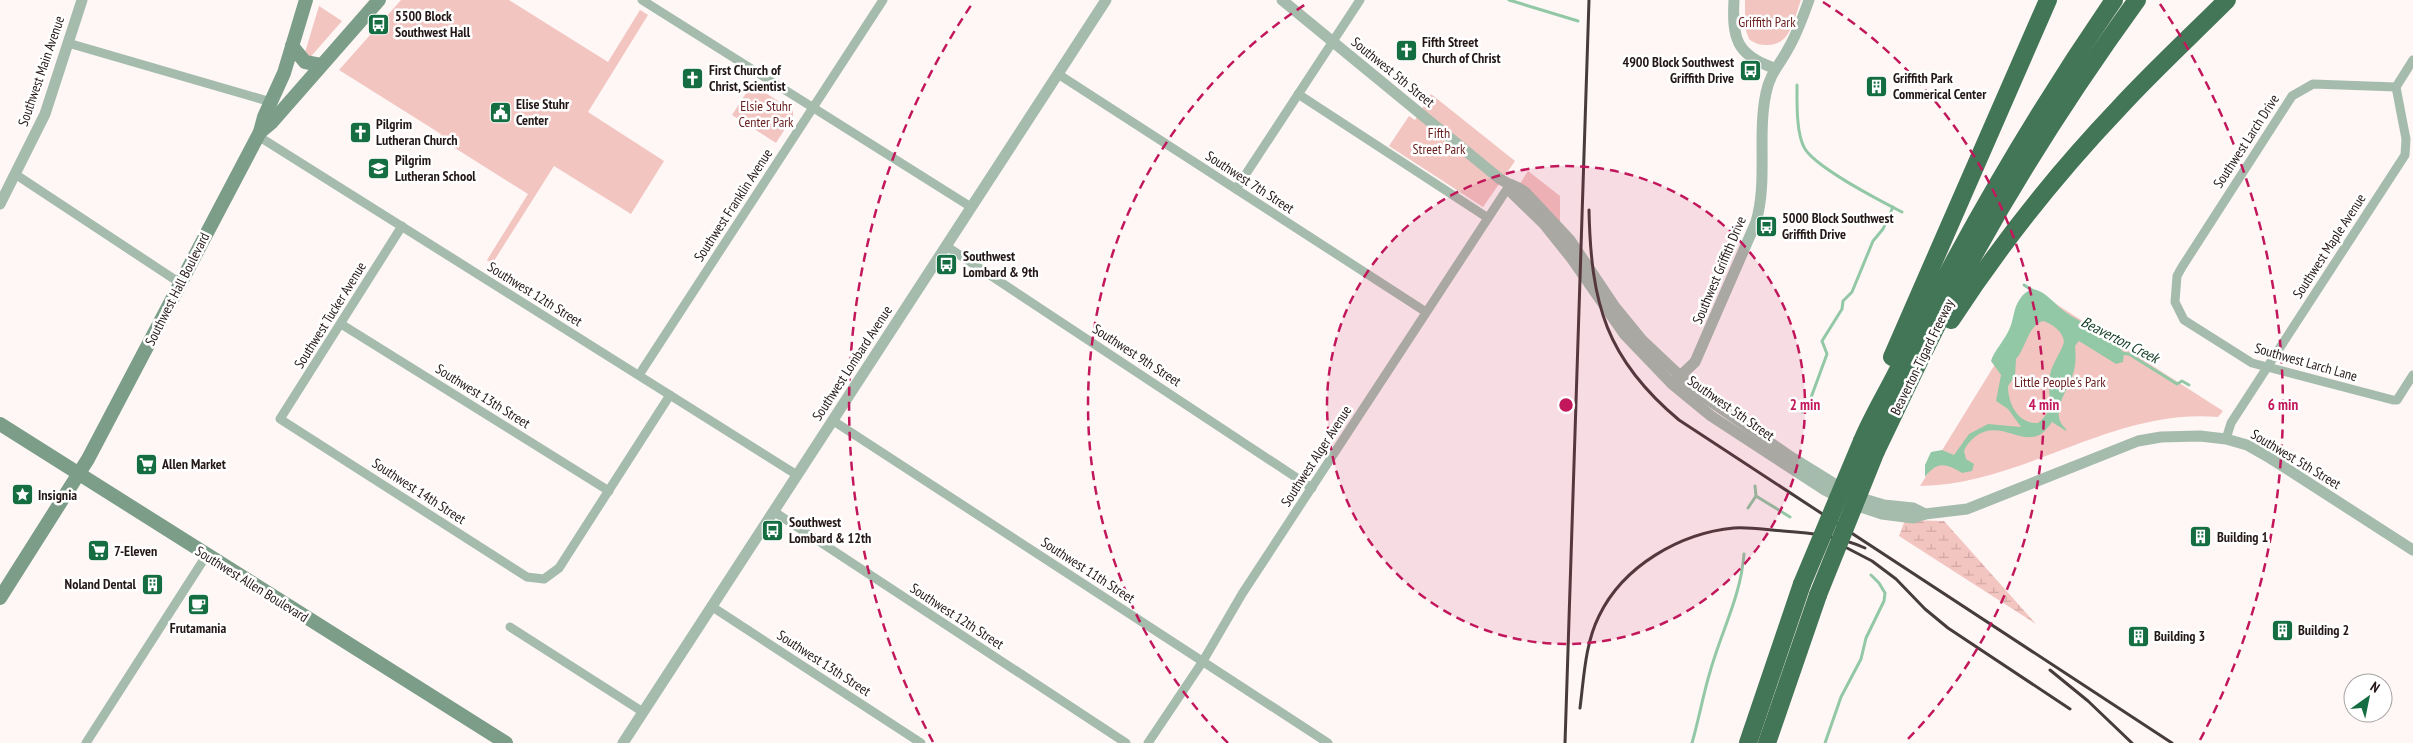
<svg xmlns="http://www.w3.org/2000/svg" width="2413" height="743" font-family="'PT Sans Narrow',sans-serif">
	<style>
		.wetland { fill: url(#wetland-marsh) }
		.park { fill: #f3c5c1 }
		.water { fill: #92c8a5; fill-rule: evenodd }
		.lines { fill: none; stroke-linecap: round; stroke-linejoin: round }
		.stream { stroke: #92c8a5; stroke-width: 3 }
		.minor { stroke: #a5bcad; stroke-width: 9 }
		.tertiary { stroke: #a5bcad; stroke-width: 11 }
		.secondary { stroke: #7c9e88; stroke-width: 14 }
		.motorway { stroke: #437657; stroke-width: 18 }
		.rail { stroke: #473c3b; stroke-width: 3 }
		.motorway-bridge { stroke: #437657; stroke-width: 18 }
		.ring { fill: none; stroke: #c2185b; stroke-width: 2.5; stroke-dasharray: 9 6 }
		.labels { text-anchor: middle; stroke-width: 5; stroke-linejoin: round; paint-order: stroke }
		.poi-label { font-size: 14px; font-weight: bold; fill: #241817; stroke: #fff; text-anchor: start }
		.park-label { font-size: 14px; fill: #681f1e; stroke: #fff }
		.street-label { font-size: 14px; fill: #241817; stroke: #fff }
		.water-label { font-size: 15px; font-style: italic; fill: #143d26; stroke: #fff }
		.centre { fill: #c2185b; stroke: #fff; stroke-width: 2.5 }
		.ring-label { font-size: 15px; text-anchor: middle; font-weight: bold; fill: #c2185b; stroke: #fff; stroke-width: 5; stroke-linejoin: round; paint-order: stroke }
	</style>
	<defs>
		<pattern id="wetland-marsh" width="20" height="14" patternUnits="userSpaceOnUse" patternTransform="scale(1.25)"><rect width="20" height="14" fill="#f3c5c1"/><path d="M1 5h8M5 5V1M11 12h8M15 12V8" fill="none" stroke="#d0a8a5"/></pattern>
	</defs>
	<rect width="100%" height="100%" fill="#fef7f6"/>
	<path class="wetland" d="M1905,520L1944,521L2036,624L1899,536Z"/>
	<g class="park">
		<path d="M401,0H509L608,62L640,10L648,15L588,112L664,161L631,214L554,166L492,264L487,260L528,194L439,138L441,134L339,70Z"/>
		<path d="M1745,0H1801C1794,18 1791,45 1768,45C1760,45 1755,44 1749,39L1745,28Z"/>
		<path d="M319,6L342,21L300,69Z"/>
		<path d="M752,84L793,111V116L776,143L732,115Z"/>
		<path d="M1431,94L1515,161L1483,207L1389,146L1409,116L1415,120Z"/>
		<path d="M1528,171L1560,196V229L1511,198Z"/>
		<path d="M2039,293L2223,411L2218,417C2111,408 2026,484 1920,486Z"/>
	</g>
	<path class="water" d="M2033,289C2047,292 2053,303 2064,311C2083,325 2109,332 2124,353L2123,362L2116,364L2079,341L2075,346C2076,355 2076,365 2073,374C2068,391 2048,413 2066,429V431L2052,422C2049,426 2045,431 2041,434C2021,446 2000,419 1976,436C1971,440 1966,445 1964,451L1966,459L1974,464L1972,471L1962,473C1946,463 1937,461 1925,477V465L1931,452L1942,450L1954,455L1969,434L1988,424L2021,427L2008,409L1996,401L2001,375L1991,361C1994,351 2004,341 2009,330C2014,320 2013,308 2020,299C2023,294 2027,291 2033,289ZM2043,321C2052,324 2063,331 2064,342C2061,353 2052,363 2050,375C2045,395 2059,406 2038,423C2018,424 2008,404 2008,386L2015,376L2016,359C2026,348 2028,325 2043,321Z"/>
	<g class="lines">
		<g class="stream">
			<path d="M1509,0L1578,21"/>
			<path d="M1797,85C1797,102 1796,135 1805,149C1818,169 1879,200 1902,212"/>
			<path d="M2024,285L2035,292"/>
			<path d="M2120,353L2129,354L2177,384L2182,381L2189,385"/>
			<path d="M1802,412L1809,403L1827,354L1822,341L1842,309L1843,301L1852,292L1873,241L1883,229L1893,207"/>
			<path d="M1756,496L1790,517"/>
			<path d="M1748,508L1756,496L1755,486"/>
			<path d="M1692,743C1699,719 1703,695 1710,672C1721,632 1741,596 1744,554"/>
			<path d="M1825,743L1841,697L1861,659L1866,638L1884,601L1885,593L1879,583L1871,575"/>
		</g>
		<g class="minor">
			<path d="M642,0L971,207"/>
			<path d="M68,43L271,102"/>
			<path d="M1058,74L1426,312"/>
			<path d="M2396,87L2313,84L2292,96L2182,267L2177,276L2175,302L2184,320L2252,363L2393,400H2397L2413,375"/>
			<path d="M1298,94L1488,218"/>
			<path d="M258,136L797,475"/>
			<path d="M15,174L180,283"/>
			<path d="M1236,189L1360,0"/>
			<path d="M402,226L280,419L527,577L544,579L559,568L670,395"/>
			<path d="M946,246L1312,488"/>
			<path d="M341,324L609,491"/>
			<path d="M639,375L883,0"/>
			<path d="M832,420L1328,743"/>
			<path d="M2226,439L2231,423L2405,155L2406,139L2396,87L2413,60"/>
			<path d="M773,511L1126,743"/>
			<path d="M711,606L921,743"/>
			<path d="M510,627L643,712"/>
			<path d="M86,743L206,556"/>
			<path d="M1148,743L1203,661L1242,594L1509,186"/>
		</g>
		<g class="tertiary">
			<path d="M1282,0L1500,179C1509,185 1518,186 1526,193L1570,240L1615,307L1642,340L1697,392L1791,457L1854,496L1884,505L1913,508L1925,514"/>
			<path d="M1734,0C1732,38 1736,55 1774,68"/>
			<path d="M1509,186L1513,194L1544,224L1572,259L1625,335L1672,384L1711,416L1823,489L1852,504L1882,514L1913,518L1925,514L1967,509L2138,441L2161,437L2200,436L2226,439L2247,445L2270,458L2413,550"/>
			<path d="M0,204L45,114L82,0"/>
			<path d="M1675,381L1695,362L1756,222C1768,180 1757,135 1766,93C1770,73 1779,66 1788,49C1797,34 1803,17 1809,0"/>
			<path d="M623,743L1106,0"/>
		</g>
		<g class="secondary">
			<path d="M292,46L305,62L321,65"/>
			<path d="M260,132L264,117L284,73L306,0"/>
			<path d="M0,424L506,743"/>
			<path d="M0,598L88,459L260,132L272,122L379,0"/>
		</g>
		<g class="motorway">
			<path d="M1951,320C2000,245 2057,173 2119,108C2153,71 2191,36 2227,0"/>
			<path d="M1892,357L2048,0"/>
			<path d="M1862,441C1872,417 1886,394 1898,370C1961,242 2033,118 2114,0"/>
			<path d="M1876,451C1905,391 1933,330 1965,271C2016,177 2074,87 2137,0"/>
			<path d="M1748,743L1802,584"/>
			<path d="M1767,743L1818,595"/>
		</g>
		<g class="rail">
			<path d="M1589,210C1591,304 1606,359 1679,420L2172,743"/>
			<path d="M1847,548L1872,561L1896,579L1925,609L1948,628L2070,709"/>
			<path d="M2050,670L2088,701L2132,743"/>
			<path d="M1580,708C1584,677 1585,644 1599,616C1623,566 1680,533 1734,528C1751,527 1767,530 1783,531C1812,533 1838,536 1865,548"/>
			<path d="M1565,743L1589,0"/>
		</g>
		<g class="motorway-bridge">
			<path d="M1802,584L1862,441"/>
			<path d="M1818,595L1876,451"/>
		</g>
	</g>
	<circle cx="1566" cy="405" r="239" fill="#c2185b" fill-opacity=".12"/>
	<g class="ring">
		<circle cx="1566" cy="405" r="239"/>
		<path d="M1228 743A478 478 0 0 1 1309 2M1823 2A478 478 0 0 1 1904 743"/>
		<path d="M933 742A717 717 0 0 1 972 4M2160 4A717 717 0 0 1 2199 742"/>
	</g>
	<defs>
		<symbol id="bus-square" viewBox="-11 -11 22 22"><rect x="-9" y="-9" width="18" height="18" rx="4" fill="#156e41" stroke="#fff"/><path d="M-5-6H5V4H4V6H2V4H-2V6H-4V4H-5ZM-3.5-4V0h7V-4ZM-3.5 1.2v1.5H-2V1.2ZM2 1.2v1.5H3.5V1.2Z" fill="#fff"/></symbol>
		<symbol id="church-square" viewBox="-11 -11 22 22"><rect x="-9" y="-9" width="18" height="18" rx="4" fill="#156e41" stroke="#fff"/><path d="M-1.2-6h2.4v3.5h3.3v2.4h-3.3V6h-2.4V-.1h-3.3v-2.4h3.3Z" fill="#fff"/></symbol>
		<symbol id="building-square" viewBox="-11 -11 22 22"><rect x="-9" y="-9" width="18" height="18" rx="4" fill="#156e41" stroke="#fff"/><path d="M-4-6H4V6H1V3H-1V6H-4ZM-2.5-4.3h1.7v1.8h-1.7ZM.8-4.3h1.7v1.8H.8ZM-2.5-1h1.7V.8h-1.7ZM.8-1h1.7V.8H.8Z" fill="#fff"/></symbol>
		<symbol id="civic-square" viewBox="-11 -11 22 22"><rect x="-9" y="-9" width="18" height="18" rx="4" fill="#156e41" stroke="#fff"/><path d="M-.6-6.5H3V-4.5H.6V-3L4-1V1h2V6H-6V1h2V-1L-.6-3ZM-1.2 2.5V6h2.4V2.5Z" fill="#fff"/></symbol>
		<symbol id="school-square" viewBox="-11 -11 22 22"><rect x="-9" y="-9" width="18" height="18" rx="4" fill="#156e41" stroke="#fff"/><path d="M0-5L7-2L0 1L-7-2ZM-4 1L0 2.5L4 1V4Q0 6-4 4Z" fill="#fff"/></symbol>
		<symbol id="supermarket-square" viewBox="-11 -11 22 22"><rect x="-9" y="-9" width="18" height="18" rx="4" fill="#156e41" stroke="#fff"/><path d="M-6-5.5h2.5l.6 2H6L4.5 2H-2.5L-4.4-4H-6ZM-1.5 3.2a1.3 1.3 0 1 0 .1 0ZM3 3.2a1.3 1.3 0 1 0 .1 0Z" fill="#fff"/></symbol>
		<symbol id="sight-square" viewBox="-11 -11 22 22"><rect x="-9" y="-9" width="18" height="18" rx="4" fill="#156e41" stroke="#fff"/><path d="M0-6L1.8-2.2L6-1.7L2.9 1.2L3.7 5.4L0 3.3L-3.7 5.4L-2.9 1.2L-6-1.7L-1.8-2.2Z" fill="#fff"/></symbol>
		<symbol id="cafe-square" viewBox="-11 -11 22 22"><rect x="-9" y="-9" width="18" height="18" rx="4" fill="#156e41" stroke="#fff"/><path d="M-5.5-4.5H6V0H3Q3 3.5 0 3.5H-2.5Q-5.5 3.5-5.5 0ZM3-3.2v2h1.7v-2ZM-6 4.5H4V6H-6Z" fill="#fff"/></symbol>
	</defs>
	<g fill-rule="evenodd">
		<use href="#bus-square" x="366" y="12" width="25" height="25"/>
		<use href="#church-square" x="1394" y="38" width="25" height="25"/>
		<use href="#bus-square" x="1738" y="58" width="25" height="25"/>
		<use href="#church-square" x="680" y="66" width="25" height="25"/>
		<use href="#building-square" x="1864" y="74" width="25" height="25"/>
		<use href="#civic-square" x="488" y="100" width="25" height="25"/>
		<use href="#church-square" x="348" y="120" width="25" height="25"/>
		<use href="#school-square" x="366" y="156" width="25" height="25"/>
		<use href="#bus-square" x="1754" y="214" width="25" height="25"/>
		<use href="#bus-square" x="934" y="252" width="25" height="25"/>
		<use href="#supermarket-square" x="134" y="452" width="25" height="25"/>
		<use href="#sight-square" x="10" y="482" width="25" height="25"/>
		<use href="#bus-square" x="760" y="518" width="25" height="25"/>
		<use href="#building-square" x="2188" y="524" width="25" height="25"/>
		<use href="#supermarket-square" x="86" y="538" width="25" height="25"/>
		<use href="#building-square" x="140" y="572" width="25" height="25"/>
		<use href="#cafe-square" x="186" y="592" width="25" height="25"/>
		<use href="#building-square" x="2270" y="618" width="25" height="25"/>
		<use href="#building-square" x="2126" y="624" width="25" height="25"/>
	</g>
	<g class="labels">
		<g class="poi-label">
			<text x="395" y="21">5500 Block<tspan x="395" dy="16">Southwest Hall</tspan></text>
			<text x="1422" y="47">Fifth Street<tspan x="1422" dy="16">Church of Christ</tspan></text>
			<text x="1734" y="67" text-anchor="end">4900 Block Southwest<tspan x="1734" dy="16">Griffith Drive</tspan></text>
			<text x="709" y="75">First Church of<tspan x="709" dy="16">Christ, Scientist</tspan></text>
			<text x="1893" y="83">Griffith Park<tspan x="1893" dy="16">Commerical Center</tspan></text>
			<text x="516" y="109">Elise Stuhr<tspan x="516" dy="16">Center</tspan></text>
			<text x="376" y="129">Pilgrim<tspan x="376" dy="16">Lutheran Church</tspan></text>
			<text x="395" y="165">Pilgrim<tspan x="395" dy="16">Lutheran School</tspan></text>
			<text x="1782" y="223">5000 Block Southwest<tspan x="1782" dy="16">Griffith Drive</tspan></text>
			<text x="963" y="261">Southwest<tspan x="963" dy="16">Lombard &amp; 9th</tspan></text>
			<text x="162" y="469">Allen Market</text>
			<text x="38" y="500">Insignia</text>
			<text x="789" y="527">Southwest<tspan x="789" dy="16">Lombard &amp; 12th</tspan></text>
			<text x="2217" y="542">Building 1</text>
			<text x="114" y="556">7-Eleven</text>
			<text x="136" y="589" text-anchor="end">Noland Dental</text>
			<text x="198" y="633" text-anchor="middle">Frutamania</text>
			<text x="2298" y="635">Building 2</text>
			<text x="2154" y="641">Building 3</text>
		</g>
		<g class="park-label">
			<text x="1767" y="27">Griffith Park</text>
			<text x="766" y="111">Elsie Stuhr<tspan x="766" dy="16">Center Park</tspan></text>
			<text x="1439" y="138">Fifth<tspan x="1439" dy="16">Street Park</tspan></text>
			<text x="2060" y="387">Little People's Park</text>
		</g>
		<g class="street-label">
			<text transform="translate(41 71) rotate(-71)" y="5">Southwest Main Avenue</text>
			<text transform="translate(1393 72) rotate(39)" y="5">Southwest 5th Street</text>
			<text transform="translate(2246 141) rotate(-57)" y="5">Southwest Larch Drive</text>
			<text transform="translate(1250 182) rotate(33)" y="5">Southwest 7th Street</text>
			<text transform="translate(733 205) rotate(-57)" y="5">Southwest Franklin Avenue</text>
			<text transform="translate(2329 246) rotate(-57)" y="5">Southwest Maple Avenue</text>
			<text transform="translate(1719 270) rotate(-67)" y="5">Southwest Griffith Drive</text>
			<text transform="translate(177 289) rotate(-63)" y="5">Southwest Hall Boulevard</text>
			<text transform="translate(535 294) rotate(32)" y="5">Southwest 12th Street</text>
			<text transform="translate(330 315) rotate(-58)" y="5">Southwest Tucker Avenue</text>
			<text transform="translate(1137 355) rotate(33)" y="5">Southwest 9th Street</text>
			<text transform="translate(1922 357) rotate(-64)" y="5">Beaverton-Tigard Freeway</text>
			<text transform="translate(2306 362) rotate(16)" y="5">Southwest Larch Lane</text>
			<text transform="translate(852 363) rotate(-57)" y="5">Southwest Lombard Avenue</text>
			<text transform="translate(483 396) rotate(32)" y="5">Southwest 13th Street</text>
			<text transform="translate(1731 408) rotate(35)" y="5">Southwest 5th Street</text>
			<text transform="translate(1316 456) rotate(-57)" y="5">Southwest Alger Avenue</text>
			<text transform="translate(2296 459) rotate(31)" y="5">Southwest 5th Street</text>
			<text transform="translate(419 491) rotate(33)" y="5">Southwest 14th Street</text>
			<text transform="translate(1088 570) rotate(33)" y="5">Southwest 11th Street</text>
			<text transform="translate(252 584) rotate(32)" y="5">Southwest Allen Boulevard</text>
			<text transform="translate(957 616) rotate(33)" y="5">Southwest 12th Street</text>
			<text transform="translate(824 663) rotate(33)" y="5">Southwest 13th Street</text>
		</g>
		<g class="water-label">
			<text transform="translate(2120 340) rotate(27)" y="5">Beaverton Creek</text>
		</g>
	</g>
	<circle cx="1566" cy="405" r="8" class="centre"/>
	<g class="ring-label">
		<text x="1805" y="410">2 min</text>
		<text x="2044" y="410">4 min</text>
		<text x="2283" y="410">6 min</text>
	</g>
	<g transform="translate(2368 698) rotate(33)"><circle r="24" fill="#ffffff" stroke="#a7a3a2"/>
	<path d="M0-4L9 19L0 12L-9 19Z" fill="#156e41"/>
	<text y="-8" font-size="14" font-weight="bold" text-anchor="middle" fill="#241817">N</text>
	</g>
</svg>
